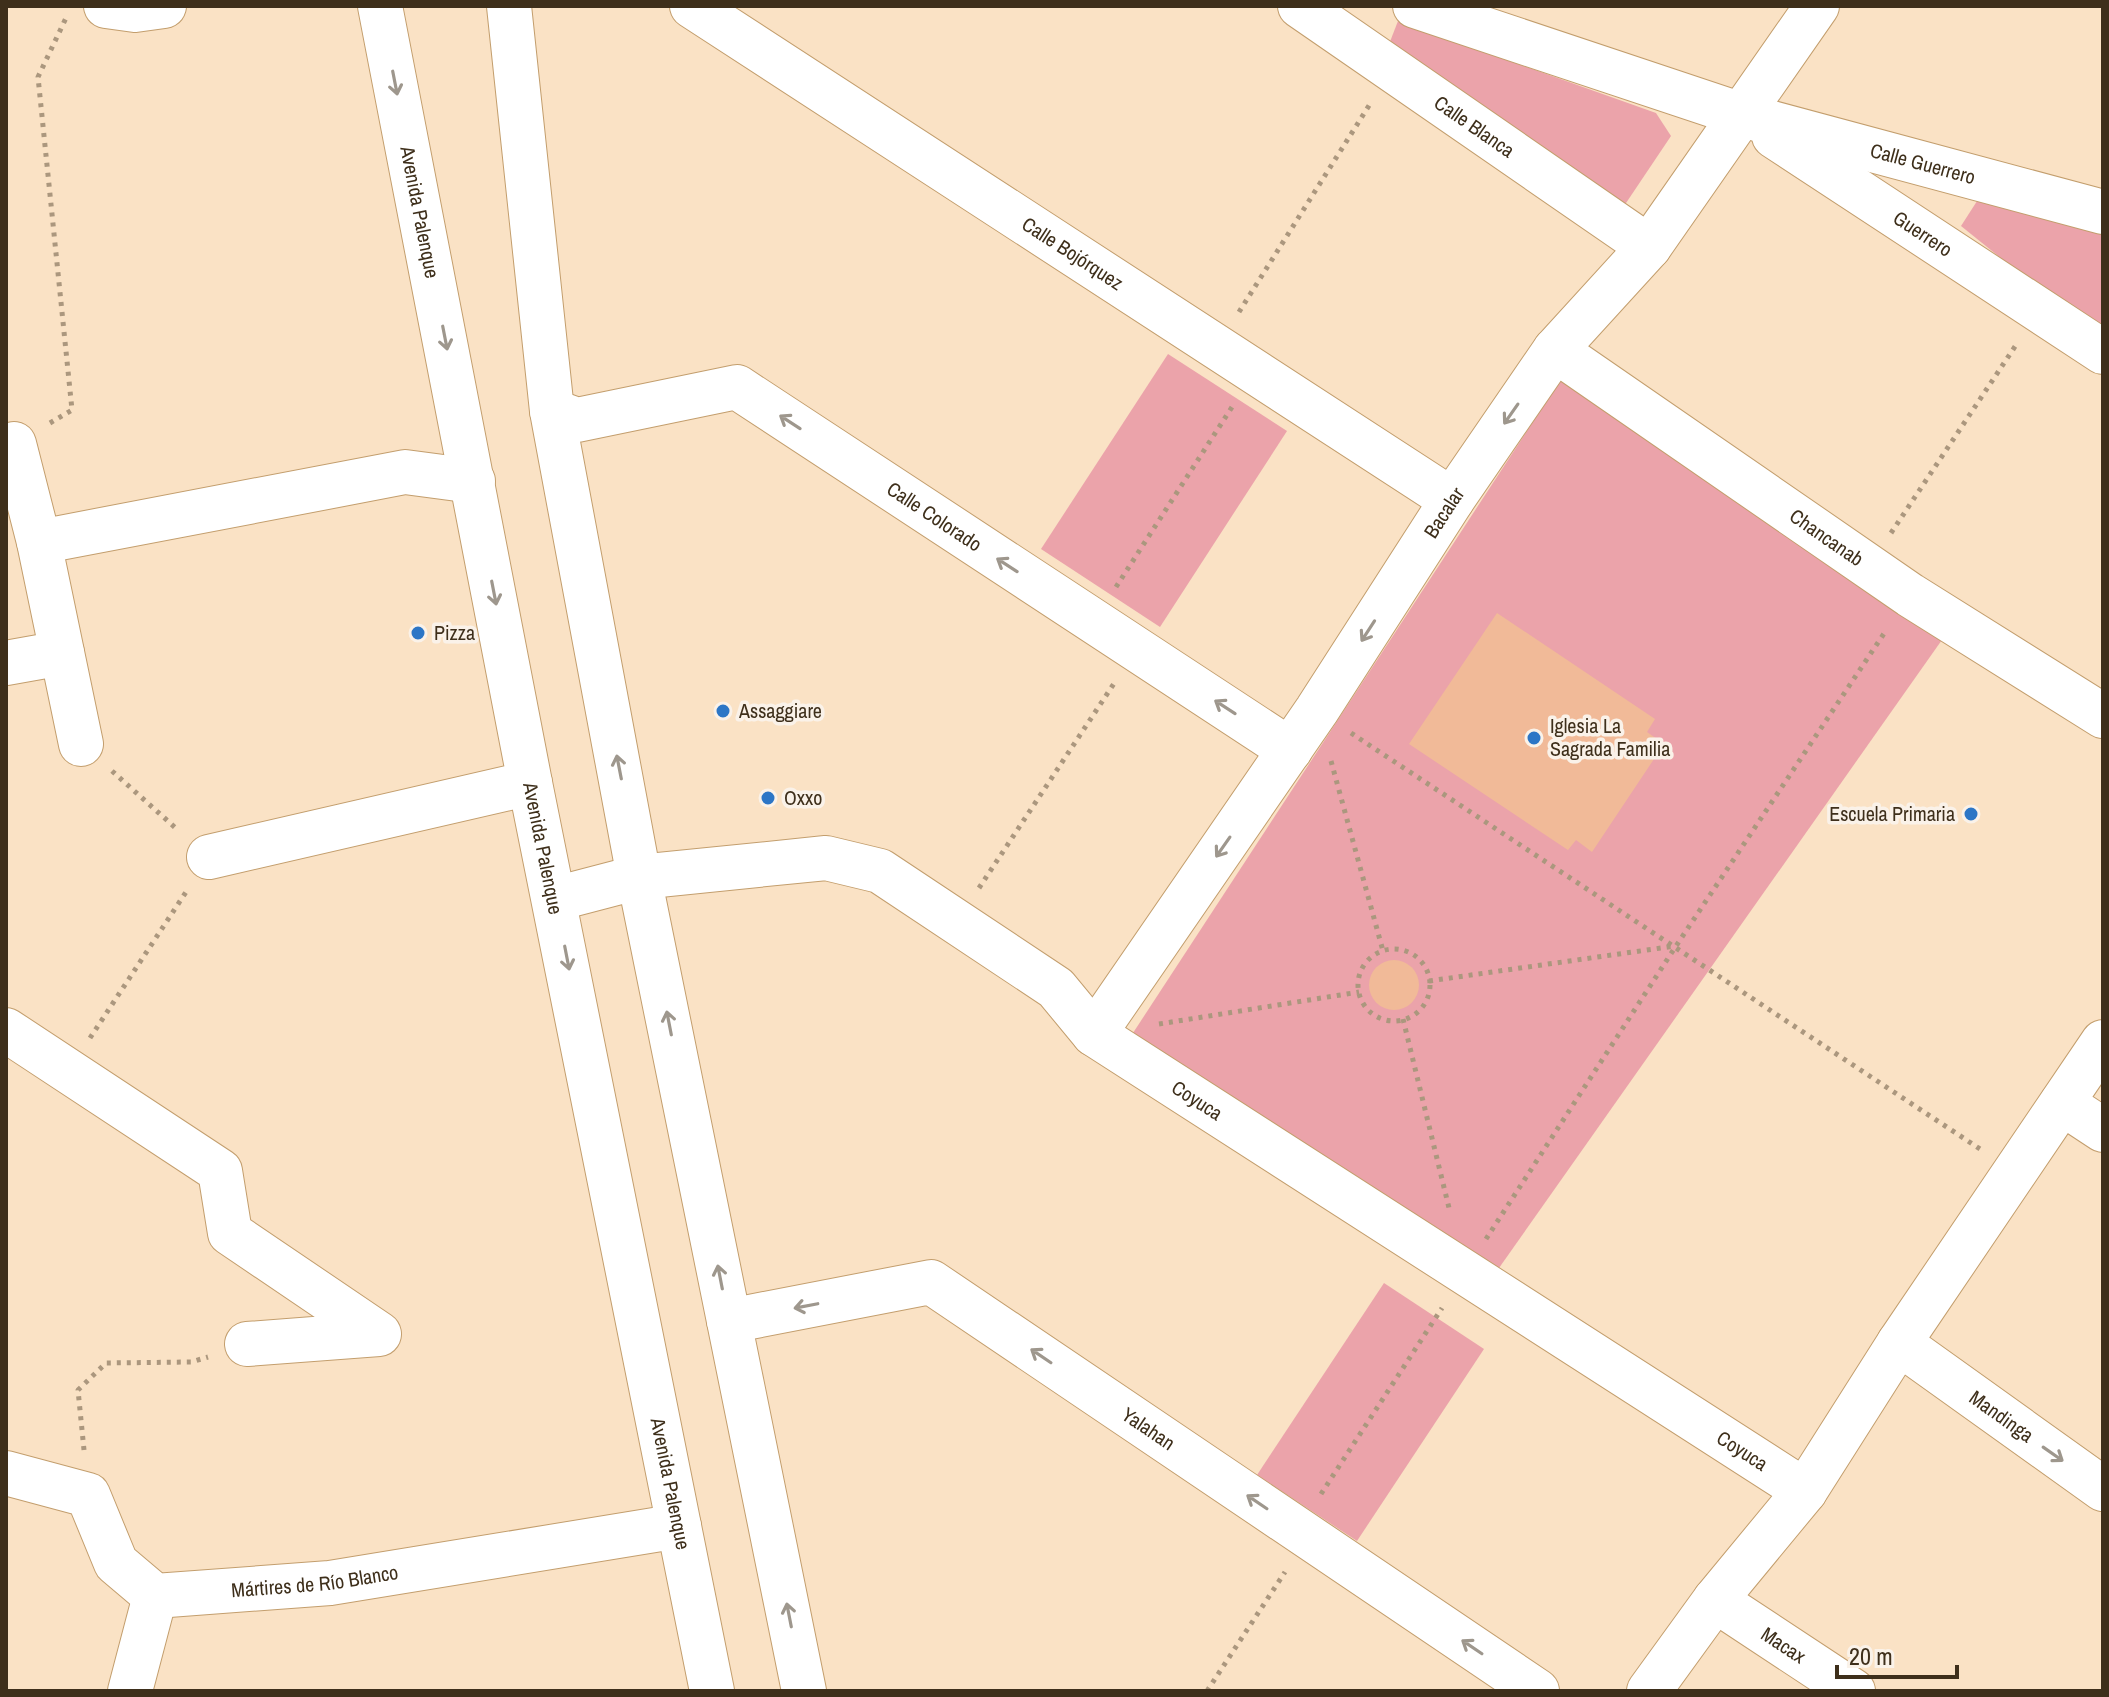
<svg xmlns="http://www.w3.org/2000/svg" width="2109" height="1697" font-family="'Archivo Narrow',sans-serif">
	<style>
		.green { fill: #eba3aa }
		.building { fill: #f1ba98 }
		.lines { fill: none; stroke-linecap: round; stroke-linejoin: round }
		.minor-casing { stroke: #c39e6d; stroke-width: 46 }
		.path { stroke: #ab977e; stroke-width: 5; stroke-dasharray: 4 6; stroke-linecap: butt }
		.minor { stroke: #fff; stroke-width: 44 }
		.oneway { stroke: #9e978d }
		.poi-dot { fill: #2c76c6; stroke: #faf2e9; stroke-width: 3 }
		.labels { text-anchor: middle; stroke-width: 7; stroke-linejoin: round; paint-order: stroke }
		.street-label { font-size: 20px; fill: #3e2f1b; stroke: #faf2e9 }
		.poi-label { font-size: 20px; fill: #3e2f1b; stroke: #faf2e9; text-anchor: start }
	</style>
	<rect width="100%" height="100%" fill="#fae2c5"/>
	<g class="green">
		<path d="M1398,21L1656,113L1671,136L1622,209L1386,52Z"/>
		<path d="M1979,198L2103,235V326L2002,259L1961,226Z"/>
		<path d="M1168,354L1287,431L1160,627L1041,549Z"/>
		<path d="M1561,379L1944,637L1499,1268L1131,1036Z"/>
		<path d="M1384,1283L1484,1349L1357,1541L1257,1475Z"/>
	</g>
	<g class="building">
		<path d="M1497,613L1655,719L1647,732L1664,744L1592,852L1576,840L1568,850L1409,744Z"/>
		<circle cx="1394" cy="985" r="25"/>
	</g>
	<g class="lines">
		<defs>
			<g id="minor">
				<path d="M106,6L135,10L164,6"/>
				<path id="s1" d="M380,6L530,783L712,1691"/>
				<path d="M509,6L552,411L639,877L804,1691"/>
				<path id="s2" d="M692,6L1452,500"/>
				<path id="s3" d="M1300,6L1649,247"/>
				<path id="s4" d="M1415,6L1742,115L2103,212"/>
				<path id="s5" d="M1774,136L2103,352"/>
				<path id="s6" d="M1555,350L1910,595L2103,716"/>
				<path id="s7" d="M552,411L577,420L737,387L1290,750"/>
				<path d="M14,444L39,542L81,744"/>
				<path d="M39,542L405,472L473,481"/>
				<path d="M6,663L62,653"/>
				<path d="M209,857L530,783"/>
				<path id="s8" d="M555,899L639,877L826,858L880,871L1056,988L1094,1034L1805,1491"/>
				<path d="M6,1030L220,1171L230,1233L379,1334L247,1344"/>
				<path id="s9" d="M1094,1034L1317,710L1452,500L1555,350L1649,247L1817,6"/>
				<path d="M2062,1103L2103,1130"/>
				<path id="s10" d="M729,1321L931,1282L1537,1691"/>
				<path id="s11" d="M1899,1343L2103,1489"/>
				<path id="s12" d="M6,1473L88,1495L116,1563L155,1596L330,1583L679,1526"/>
				<path id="s13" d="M1715,1600L1853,1691"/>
				<path d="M130,1691L155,1596"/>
				<path d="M1649,1691L1715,1600L1805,1491L1899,1343L2103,1042"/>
			</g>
		</defs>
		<use href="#minor" class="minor-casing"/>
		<g class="path">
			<path d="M1239,312L1370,104"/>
			<path d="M50,423L72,410L38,77L66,18"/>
			<path d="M1891,533L2016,345"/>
			<path d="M1116,587L1232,407"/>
			<path d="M1351,733L1980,1149"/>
			<path d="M1331,761L1383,951"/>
			<path d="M112,771L179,831"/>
			<path d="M979,888L1115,682"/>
			<circle cx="1394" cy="985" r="36"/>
			<path d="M1429,981L1675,946"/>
			<path d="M1403,1019L1450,1212"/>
			<path d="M1159,1024L1359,992"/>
			<path d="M90,1038L188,889"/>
			<path d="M1486,1239L1676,946L1887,629"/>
			<path d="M84,1450L78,1390L106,1363L191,1362L208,1357"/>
			<path d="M1321,1494L1442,1308"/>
			<path d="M1207,1691L1285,1572"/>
		</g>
		<use href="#minor" class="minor"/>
	</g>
	<defs><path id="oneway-shaft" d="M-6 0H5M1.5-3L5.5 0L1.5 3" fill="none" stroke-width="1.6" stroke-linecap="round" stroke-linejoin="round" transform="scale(2)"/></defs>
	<g class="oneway">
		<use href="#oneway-shaft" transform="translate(395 83) rotate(79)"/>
		<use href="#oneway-shaft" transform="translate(445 338) rotate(79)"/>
		<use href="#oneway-shaft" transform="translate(1511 414) rotate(125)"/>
		<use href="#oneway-shaft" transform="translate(790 422) rotate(-147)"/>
		<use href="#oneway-shaft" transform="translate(1007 565) rotate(-147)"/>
		<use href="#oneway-shaft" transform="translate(494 593) rotate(79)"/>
		<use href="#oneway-shaft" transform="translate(1368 631) rotate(123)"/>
		<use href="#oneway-shaft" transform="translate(1225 707) rotate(-147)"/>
		<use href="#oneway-shaft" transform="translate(619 767) rotate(-101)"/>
		<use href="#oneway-shaft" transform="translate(1223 847) rotate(125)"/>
		<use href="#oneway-shaft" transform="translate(567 958) rotate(79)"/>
		<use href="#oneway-shaft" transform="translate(669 1023) rotate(-101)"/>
		<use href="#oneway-shaft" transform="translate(720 1277) rotate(-101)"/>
		<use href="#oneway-shaft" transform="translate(806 1306) rotate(169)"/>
		<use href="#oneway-shaft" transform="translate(1041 1356) rotate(-146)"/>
		<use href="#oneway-shaft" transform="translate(2053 1454) rotate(35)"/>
		<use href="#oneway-shaft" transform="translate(1257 1502) rotate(-146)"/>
		<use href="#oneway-shaft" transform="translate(789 1615) rotate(-101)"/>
		<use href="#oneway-shaft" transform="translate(1472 1647) rotate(-146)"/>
	</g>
	<g class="poi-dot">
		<circle cx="418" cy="633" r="8"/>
		<circle cx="723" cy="711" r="8"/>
		<circle cx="1534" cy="738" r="8"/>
		<circle cx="768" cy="798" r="8"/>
		<circle cx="1971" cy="814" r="8"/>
	</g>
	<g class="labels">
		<g class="street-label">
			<text dy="7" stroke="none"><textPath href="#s3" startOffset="212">Calle Blanca</textPath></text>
			<text dy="7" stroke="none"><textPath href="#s4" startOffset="532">Calle Guerrero</textPath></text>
			<text dy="7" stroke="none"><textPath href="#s1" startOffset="210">Avenida Palenque</textPath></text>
			<text dy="7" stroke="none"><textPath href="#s5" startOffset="178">Guerrero</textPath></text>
			<text dy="7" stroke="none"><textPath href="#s2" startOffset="454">Calle Bojórquez</textPath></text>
			<text dy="7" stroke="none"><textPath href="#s9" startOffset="628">Bacalar</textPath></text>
			<text dy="7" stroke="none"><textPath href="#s7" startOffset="426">Calle Colorado</textPath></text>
			<text dy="7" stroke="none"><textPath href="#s6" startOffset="330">Chancanab</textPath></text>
			<text dy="7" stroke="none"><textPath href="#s1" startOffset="858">Avenida Palenque</textPath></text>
			<text dy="7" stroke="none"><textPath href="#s8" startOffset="724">Coyuca</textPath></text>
			<text dy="7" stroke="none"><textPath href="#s11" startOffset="126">Mandinga</textPath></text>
			<text dy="7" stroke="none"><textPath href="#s10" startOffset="468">Yalahan</textPath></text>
			<text dy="7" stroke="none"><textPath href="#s8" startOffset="1372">Coyuca</textPath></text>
			<text dy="7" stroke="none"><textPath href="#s1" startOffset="1506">Avenida Palenque</textPath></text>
			<text dy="7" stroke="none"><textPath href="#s12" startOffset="370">Mártires de Río Blanco</textPath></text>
			<text dy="7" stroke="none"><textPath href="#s13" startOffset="82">Macax</textPath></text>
		</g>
		<g class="poi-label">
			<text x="434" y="640">Pizza</text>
			<text x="739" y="718">Assaggiare</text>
			<text x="1550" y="733">Iglesia La<tspan x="1550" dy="23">Sagrada Familia</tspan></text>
			<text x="784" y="805">Oxxo</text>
			<text x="1955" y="821" text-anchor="end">Escuela Primaria</text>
		</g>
	</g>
	<rect width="2109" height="1697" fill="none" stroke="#3e2f1b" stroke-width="16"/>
	<path d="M1837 1665v12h120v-12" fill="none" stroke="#3e2f1b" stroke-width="4"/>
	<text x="1849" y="1665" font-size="24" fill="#3e2f1b" stroke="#faf2e9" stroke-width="6" paint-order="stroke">20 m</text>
</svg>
